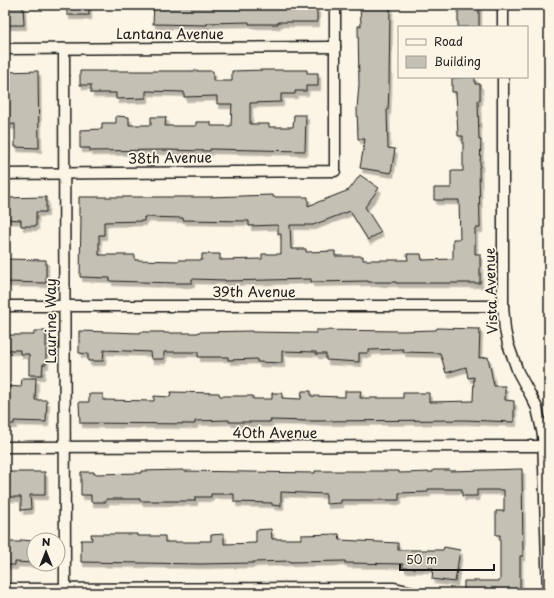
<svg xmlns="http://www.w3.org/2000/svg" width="554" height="598" font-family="'Playpen Sans',sans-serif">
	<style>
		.building { fill: #c4c0b3; stroke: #1c1c1c; fill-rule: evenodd; filter: url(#shadow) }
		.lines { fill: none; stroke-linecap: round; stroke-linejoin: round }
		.street-casing { stroke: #1c1c1c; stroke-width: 13 }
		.secondary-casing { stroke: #1c1c1c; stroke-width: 17 }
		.street { stroke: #fcf5e5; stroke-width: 10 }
		.secondary { stroke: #fcf5e5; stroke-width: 14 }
		.labels { text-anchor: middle; stroke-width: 3.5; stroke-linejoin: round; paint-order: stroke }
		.street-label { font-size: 14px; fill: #1c1c1c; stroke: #fcf5e5 }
	</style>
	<defs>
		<filter id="shadow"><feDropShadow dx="2.5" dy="4.5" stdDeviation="0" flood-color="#0004"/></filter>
	</defs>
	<rect width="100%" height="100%" fill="#fcf5e5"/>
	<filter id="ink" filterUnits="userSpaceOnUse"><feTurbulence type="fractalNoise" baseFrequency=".025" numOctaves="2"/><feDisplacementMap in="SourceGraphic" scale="8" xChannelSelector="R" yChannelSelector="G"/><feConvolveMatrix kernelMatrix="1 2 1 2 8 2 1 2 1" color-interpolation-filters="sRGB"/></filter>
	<g filter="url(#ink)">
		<g class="building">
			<path d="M5,5H23L24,25H5Z"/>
			<rect x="67" y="5" width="22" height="10"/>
			<path d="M154,5H306V8H317V22H278V24H249V22L207,23V25L153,24Z"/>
			<path d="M360,5H390L389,88L388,110H387L388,148L395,149L391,173L360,168L365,139H358L357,109L359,84L358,26H361Z"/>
			<rect x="458" y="5" width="21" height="22"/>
			<path d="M265,70H307V73H318V86H306V91H295V94H281V102L250,103V124H269V127H293L294,115H306L305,151L210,149V151L165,150L90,151V148H80V130L102,129V123H116V116L129,117V125H151V117H166L165,126H196V122H211V126H231L232,104H217V96L184,97V92L146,91V98L116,99V93H91V85H80V71H213V81H232V71Z"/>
			<path d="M38,71L39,148L15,147V124L5,125V72Z"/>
			<path d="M475,77V84H480V100H478L479,140H481L480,167H479L480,228H475V254H480V283H396V282H368V281L311,282V279L225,281V280L192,279V283H175L110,281V278L80,277L81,216H79V197H208L273,195V197H308V206L349,190L360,175L379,188L365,207L381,232L368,240L350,211L313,225H290L291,249H306V252L335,251V256H363V260H408L407,254H421L422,260L453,259V239H460L459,200H434V188H451V171H463V136H458L456,92H452V78ZM144,217L183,218V220L249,221V226L278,225V234H281V254H262V259L220,260V254H202V260H179V261L135,260V255H99V235H104V222L144,221Z"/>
			<path d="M46,197V212H36V226H21V220L5,219V198Z"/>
			<path d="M5,259L46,260V283L5,282Z"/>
			<path d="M437,328L480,329L479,358L488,357L494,386H505V400L514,401V422L465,420L310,421L270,420V422H229V420L195,421V424L80,423L79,402H89V394H103V400L154,401V396L170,397L171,392L219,393L220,396H253V399H272V393H282V398L301,399L302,391H311V396L345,397V391H361L360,398H403V393H429V402L473,401L474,377L468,378L466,367L446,373L440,353L403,352V349L369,350V353H359V362L326,360V354H316V352L282,351V363L257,362V359L228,360V357H198V352H164V359H151L150,352L104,350L103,361H88V354L79,353V331L140,333V332H164V333H198V332L252,331V332L316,333V330L403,331L436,330Z"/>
			<path d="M34,331H46V364H43L42,375H29V354H20V350H5V335H34Z"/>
			<path d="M22,378H36L35,400H47L46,422L14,421V424H5V386L21,387Z"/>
			<path d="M522,469L523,556H520V593H464V581H500V535H496V511H504V490H477V496H462V489H428V492L399,493V500H341V503L326,504V494L281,492V506L272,505V503L234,502V494H211V497H195V501H140V499H106V502H91V495H81V472H94V474L141,473V471L183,470V471L315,473V471H399V473L433,472V470H450V471Z"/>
			<path d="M5,472H45V495H30L31,509L21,510V497H5Z"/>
			<path d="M271,529L272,539H301V535L339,534L340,540L398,543V550H443L444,547L460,550L455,582L432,579L433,568H403V564L345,563V561L290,562V561L253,562V563L201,564L81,562V540H92L91,534H137V536H165V542H200V541H211V535L224,534V544L256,543V530Z"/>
			<path d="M21,540L34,541V563L15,562V565H5V542H21Z"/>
		</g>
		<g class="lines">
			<defs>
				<g id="street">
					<path d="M503,5V27"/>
					<path d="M5,49L335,47"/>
					<path d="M64,49L65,593"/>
					<path d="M503,77V306L505,330L508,344L518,372L531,396L537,408L543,435L548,593"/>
					<path d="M5,174L335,171V5"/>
					<path d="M5,306H503"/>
					<path d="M5,447L544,446"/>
				</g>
				<path id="secondary" d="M5,591L394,590L408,593"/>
			</defs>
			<use href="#street" class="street-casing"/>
			<use href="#secondary" class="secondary-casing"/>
			<use href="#street" class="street"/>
			<use href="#secondary" class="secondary"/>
		</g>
	</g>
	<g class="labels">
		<g class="street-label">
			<text x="170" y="39">Lantana Avenue</text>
			<text transform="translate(170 158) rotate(-1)" y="5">38th Avenue</text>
			<text transform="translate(491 291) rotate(-92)" y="5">Vista Avenue</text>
			<text x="254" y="297">39th Avenue</text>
			<text transform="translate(51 321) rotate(-90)" y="5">Laurine Way</text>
			<text x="275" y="438">40th Avenue</text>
		</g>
	</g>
	<rect width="554" height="598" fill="none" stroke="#fcf5e5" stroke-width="20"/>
	<rect x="10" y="10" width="534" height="578" fill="none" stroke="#1c1c1c" stroke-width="1.5" filter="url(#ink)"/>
	<rect x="398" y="26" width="130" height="52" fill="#fcf5e5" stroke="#a29e95"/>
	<rect x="406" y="39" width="20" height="6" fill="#fcf5e5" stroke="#a29e95"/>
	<text x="434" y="46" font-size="12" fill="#1c1c1c">Road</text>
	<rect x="406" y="56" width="20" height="12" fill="#c4c0b3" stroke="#a29e95"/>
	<text x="434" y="66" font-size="12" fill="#1c1c1c">Building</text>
	<g transform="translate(46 552)"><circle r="19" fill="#fcf5e5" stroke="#a29e95"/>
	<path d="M0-3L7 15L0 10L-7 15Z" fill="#1c1c1c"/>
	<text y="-6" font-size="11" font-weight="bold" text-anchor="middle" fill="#1c1c1c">N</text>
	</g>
	<path d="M400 564v6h94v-6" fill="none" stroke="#1c1c1c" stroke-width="2"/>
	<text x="406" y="564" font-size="12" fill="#1c1c1c" stroke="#fcf5e5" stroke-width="3" paint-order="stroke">50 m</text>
</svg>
